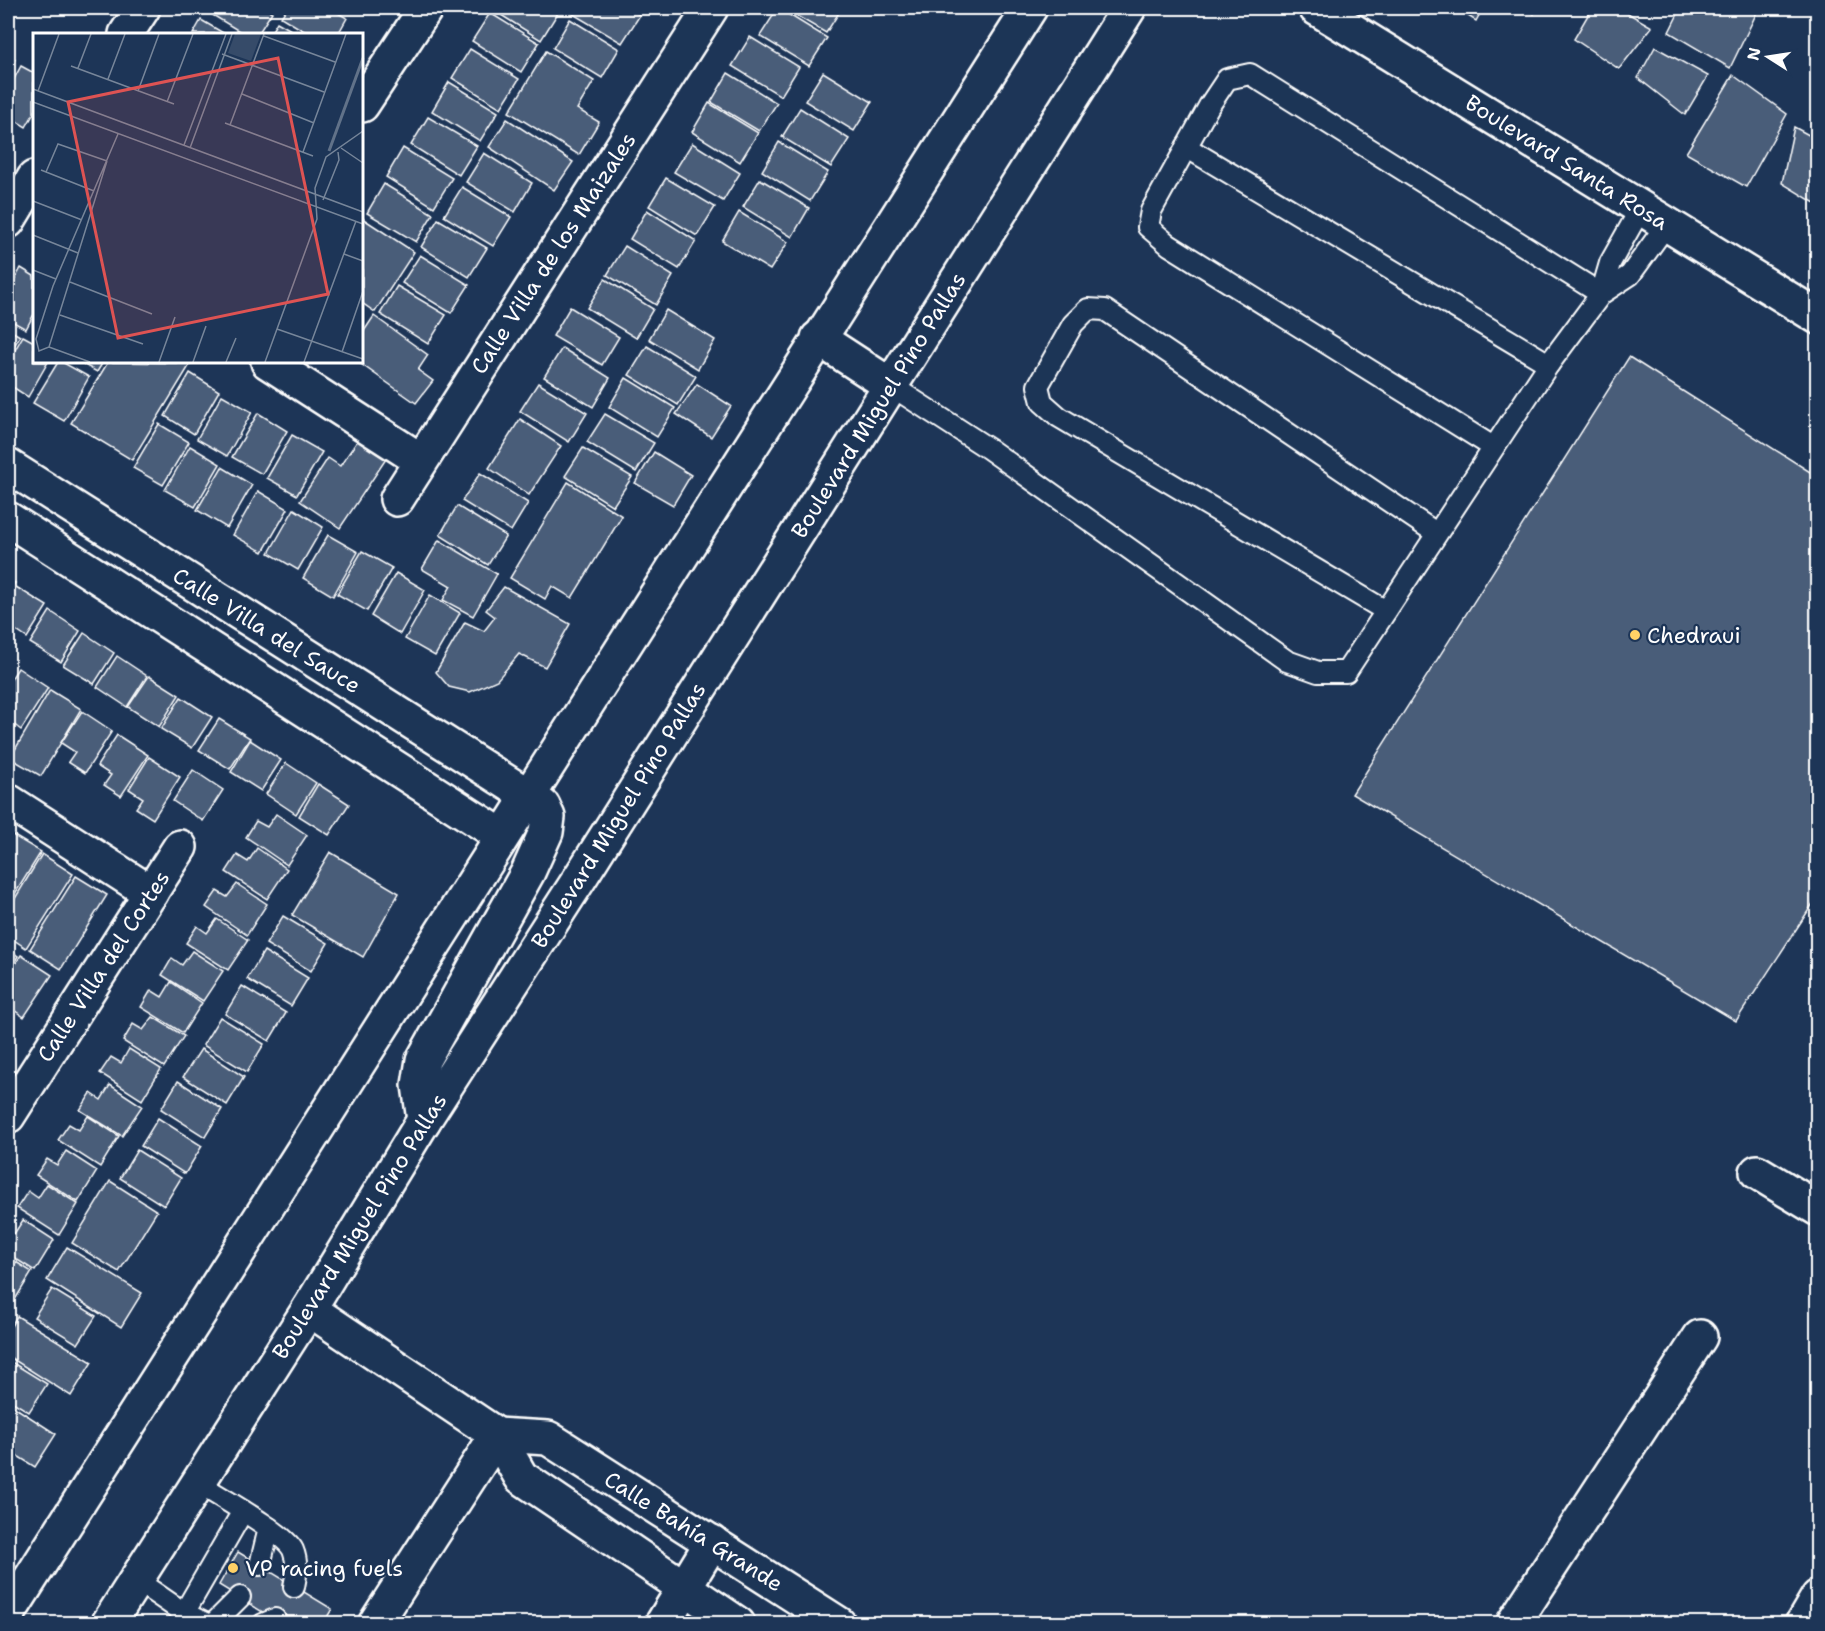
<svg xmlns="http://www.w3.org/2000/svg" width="1825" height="1631" font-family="'Shantell Sans',sans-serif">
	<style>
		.building { fill: #4a5d79; stroke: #fff; stroke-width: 1.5 }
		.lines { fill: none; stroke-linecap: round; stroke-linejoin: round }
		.service-casing { stroke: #fff; stroke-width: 24 }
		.minor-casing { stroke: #fff; stroke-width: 38 }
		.secondary-casing { stroke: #fff; stroke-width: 38 }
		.service { stroke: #1d3557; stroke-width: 20 }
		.minor { stroke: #1d3557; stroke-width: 33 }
		.secondary { stroke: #1d3557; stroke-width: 33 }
		.poi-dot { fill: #ffd166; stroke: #1d3557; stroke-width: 2 }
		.labels { text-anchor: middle; stroke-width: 4.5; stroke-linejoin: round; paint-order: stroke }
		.street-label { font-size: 22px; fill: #fff; stroke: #1d3557 }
		.poi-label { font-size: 22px; fill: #fff; stroke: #1d3557; text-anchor: start }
		.inset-river { fill: none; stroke: #617289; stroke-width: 3 }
		.inset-road { fill: none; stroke: #77869a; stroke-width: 1.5 }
		.view { fill: #de5353; fill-opacity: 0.15; stroke: #de5353; stroke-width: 3 }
		.inset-edge { fill: none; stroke: #fff; stroke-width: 3 }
	</style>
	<rect width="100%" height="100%" fill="#1d3557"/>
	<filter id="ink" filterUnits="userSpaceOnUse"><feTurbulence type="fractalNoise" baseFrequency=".0167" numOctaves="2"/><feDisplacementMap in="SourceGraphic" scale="12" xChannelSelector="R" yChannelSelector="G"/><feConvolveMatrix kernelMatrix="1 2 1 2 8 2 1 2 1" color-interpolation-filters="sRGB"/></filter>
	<g filter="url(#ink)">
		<g class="building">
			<path d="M208,8H264L272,12L258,34H244L206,11Z"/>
			<path d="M287,8H329L347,18L338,34H309L281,17Z"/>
			<path d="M494,8H552L559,11L541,40L493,10Z"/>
			<path d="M577,8H628L640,15L622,43L573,14Z"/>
			<path d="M778,8L827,38L809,66L760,36Z"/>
			<path d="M783,8H842L826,33Z"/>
			<path d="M1455,8H1483L1476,21Z"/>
			<path d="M1523,8H1538L1534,14Z"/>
			<path d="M1592,8H1619L1652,27L1619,69L1574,39Z"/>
			<path d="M1681,8H1759L1730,68L1669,32Z"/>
			<path d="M490,13L539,43L521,72L472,41Z"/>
			<path d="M570,19L619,49L602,78L553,48Z"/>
			<path d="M201,20L225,34H193Z"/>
			<path d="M277,22L298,34H270Z"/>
			<path d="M750,37L799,67L781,96L732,66Z"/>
			<path d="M1655,47L1708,76L1685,115L1638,78Z"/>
			<path d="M470,49L519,79L501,108L452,78Z"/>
			<path d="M546,51L594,81L577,109L599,122L579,155L509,112Z"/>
			<path d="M8,55L15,59L8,72Z"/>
			<path d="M21,66L34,73V113L26,127L8,116V90Z"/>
			<path d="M823,72L872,102L854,131L805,101Z"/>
			<path d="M728,73L777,103L759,131L711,102Z"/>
			<path d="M1733,75L1787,114L1746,187L1686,153Z"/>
			<path d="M449,82L498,112L480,141L432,111Z"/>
			<path d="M709,103L758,133L740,162L692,132Z"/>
			<path d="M800,108L849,139L831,167L782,137Z"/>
			<path d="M428,117L477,146L459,175L411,145Z"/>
			<path d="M507,119L573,162L554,190L489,147Z"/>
			<path d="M1794,127L1818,140V205L1782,183Z"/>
			<path d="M779,142L828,172L810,201L762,171Z"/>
			<path d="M692,143L740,173L723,201L674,172Z"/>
			<path d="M403,148L452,178L434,207L386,177Z"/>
			<path d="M484,153L532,183L515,212L466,182Z"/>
			<path d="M666,178L715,207L697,236L649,206Z"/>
			<path d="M760,179L809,208L792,237L743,207Z"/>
			<path d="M384,184L433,214L416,242L367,213Z"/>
			<path d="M462,187L511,217L493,246L444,216Z"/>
			<path d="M647,210L696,241L679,269L630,239Z"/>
			<path d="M739,212L788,242L770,270L722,241Z"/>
			<path d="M362,218L414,252L375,312L362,303Z"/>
			<path d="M438,219L487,248L469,277L421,247Z"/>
			<path d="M625,246L673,276L656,305L607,275Z"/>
			<path d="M420,255L469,285L451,313L402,283Z"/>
			<path d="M21,268L34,276V314L26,329L8,319V292Z"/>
			<path d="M605,279L653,309L636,338L587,308Z"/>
			<path d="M397,286L446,315L428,344L380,314Z"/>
			<path d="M570,307L619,337L602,365L553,336Z"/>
			<path d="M666,310L715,340L698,369L649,339Z"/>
			<path d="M374,316L428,355L418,370L433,381L416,403L358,362H362V334Z"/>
			<path d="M8,329L20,336L8,356Z"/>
			<path d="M23,336L34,342V362H48L28,397L8,384V362Z"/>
			<path d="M647,346L696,376L678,405L629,375Z"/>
			<path d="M562,348L610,378L593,407L544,377Z"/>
			<path d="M1629,357L1818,477V896L1736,1021L1352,794Z"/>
			<path d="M58,362H62L89,377L64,421L33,403Z"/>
			<path d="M79,362H103L97,372Z"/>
			<path d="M108,362L191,363L132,460L71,423Z"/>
			<path d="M190,373L219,391L194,434L165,416Z"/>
			<path d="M626,378L675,408L657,437L609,407Z"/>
			<path d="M538,383L587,413L569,442L520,411Z"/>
			<path d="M697,384L731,406L711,437L676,414Z"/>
			<path d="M222,395L252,412L227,456L197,439Z"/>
			<path d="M258,413L287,431L262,474L232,457Z"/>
			<path d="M605,414L654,443L636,472L587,442Z"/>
			<path d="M520,419L561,446L529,495L489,468Z"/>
			<path d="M159,424L189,442L163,485L133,468Z"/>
			<path d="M292,435L322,452L297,495L267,478Z"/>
			<path d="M358,440L386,459L340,528L300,501L328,458L340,466Z"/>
			<path d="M190,446L220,464L195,507L165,490Z"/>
			<path d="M583,448L632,477L613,506L565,476Z"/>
			<path d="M654,452L691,475L673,505L635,483Z"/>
			<path d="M222,467L252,485L227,528L197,510Z"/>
			<path d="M480,473L528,503L511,531L462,501Z"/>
			<path d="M568,482L622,516L572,598L552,586L545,599L510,578Z"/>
			<path d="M258,491L288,509L263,552L233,535Z"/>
			<path d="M457,506L506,536L488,565L440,535Z"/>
			<path d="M294,509L323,527L298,570L269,553Z"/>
			<path d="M328,535L358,552L333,596L303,578Z"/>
			<path d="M439,540L497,574L473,616L443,600L451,586L422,569Z"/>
			<path d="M362,551L392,568L367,611L337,594Z"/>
			<path d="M396,573L425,590L400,634L371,616Z"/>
			<path d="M8,578L15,583L8,595Z"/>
			<path d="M16,587L47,606L27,638L8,625V601Z"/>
			<path d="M504,587L570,624L545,667L519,654L497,680L470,692L449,687L436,672L465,622L484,631L495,617L486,610Z"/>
			<path d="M430,595L460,613L435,656L405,639Z"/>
			<path d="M50,611L80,631L61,662L30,643Z"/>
			<path d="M84,633L114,653L94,684L63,665Z"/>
			<path d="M117,656L147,676L127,707L97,687Z"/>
			<path d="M18,668L48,688L21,730L8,720V715L12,709L8,706V684Z"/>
			<path d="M149,676L179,695L159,727L128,707Z"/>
			<path d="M50,690L81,709L41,776L10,758Z"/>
			<path d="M181,697L212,717L192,748L161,729Z"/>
			<path d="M82,711L112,731L85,773L68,762L75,752L61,743Z"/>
			<path d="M219,719L250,738L230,769L199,750Z"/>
			<path d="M117,735L148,755L121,796L104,785L111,775L97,766Z"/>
			<path d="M250,740L281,760L261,791L231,772Z"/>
			<path d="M149,757L180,777L153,819L136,808L143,798L129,789Z"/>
			<path d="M286,763L316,783L296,814L266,794Z"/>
			<path d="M193,770L223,790L203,821L173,801Z"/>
			<path d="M318,784L349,804L329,835L299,816Z"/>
			<path d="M276,814L307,835L287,865L246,837L256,821L267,827Z"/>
			<path d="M9,833L41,852L8,905V836Z"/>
			<path d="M257,848L287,869L267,899L226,872L237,855L248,862Z"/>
			<path d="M330,852L399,893L363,957L292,915Z"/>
			<path d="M42,854L73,874L26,948L8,936V910Z"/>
			<path d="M76,876L107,895L61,969L30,949Z"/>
			<path d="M237,884L267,904L247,935L206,907L217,891L227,897Z"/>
			<path d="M283,916L328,943L311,971L266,944Z"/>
			<path d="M217,919L248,940L228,970L186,943L197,926L207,933Z"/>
			<path d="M8,949L18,956L8,973Z"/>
			<path d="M192,951L223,971L203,1001L162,975L172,958L182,965Z"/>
			<path d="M264,951L308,978L291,1006L247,979Z"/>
			<path d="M21,955L52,975L24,1017L8,1006L14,996L8,991V976Z"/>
			<path d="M171,982L202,1003L183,1033L141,1007L151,990L162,997Z"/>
			<path d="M242,986L286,1013L269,1041L225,1014Z"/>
			<path d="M153,1017L184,1036L164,1067L123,1041L133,1024L143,1030Z"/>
			<path d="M220,1017L264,1044L247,1072L203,1045Z"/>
			<path d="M129,1049L161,1069L142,1100L100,1073L111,1057L121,1063Z"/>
			<path d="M201,1049L244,1077L227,1105L183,1077Z"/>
			<path d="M178,1081L222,1109L205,1137L161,1109Z"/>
			<path d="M110,1085L142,1106L122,1136L80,1110L91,1093L101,1100Z"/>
			<path d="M88,1116L119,1136L100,1167L58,1140L69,1124L79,1130Z"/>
			<path d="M158,1118L202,1146L185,1174L141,1146Z"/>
			<path d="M137,1150L181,1178L164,1206L120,1178Z"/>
			<path d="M66,1151L97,1171L78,1202L36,1175L47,1159L57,1165Z"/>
			<path d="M110,1181L157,1211L119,1272L72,1243Z"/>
			<path d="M47,1184L78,1204L59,1235L17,1208L28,1191L38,1198Z"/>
			<path d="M23,1220L54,1240L35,1271L8,1254V1230L14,1234Z"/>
			<path d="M67,1247L142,1293L121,1327L47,1280Z"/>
			<path d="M8,1257L32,1272L13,1303L8,1300Z"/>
			<path d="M52,1289L96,1316L78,1344L34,1317Z"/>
			<path d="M17,1316L92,1362L71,1396L8,1356V1331Z"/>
			<path d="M8,1360L47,1384L29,1412L8,1399Z"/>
			<path d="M8,1403L56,1434L35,1467L8,1450Z"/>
			<path d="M238,1552L332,1609L323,1624H282L219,1585Z"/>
		</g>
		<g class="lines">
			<defs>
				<g id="service">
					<path d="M1186,147L1549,364"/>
					<path d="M890,385L989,449L1287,661L1318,672H1346L1549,364L1601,294L1630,275L1667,224"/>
					<path d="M1493,447L1169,245L1148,227L1151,211L1209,106L1227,79L1250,74L1601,294L1610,263L1641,208"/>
					<path d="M1386,611L1059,417L1042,402L1038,386L1073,324L1088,309L1105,310L1436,533"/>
					<path d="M198,1483C216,1495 285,1533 293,1550C298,1562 297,1574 294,1587"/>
					<path d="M260,1565L269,1528"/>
					<path d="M136,1580L184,1613L207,1624"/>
					<path d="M184,1613L243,1511"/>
					<path d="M213,1624L240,1597"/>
					<path d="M263,1624L275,1619"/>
				</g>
				<g id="minor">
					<path d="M1316,8L1818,317"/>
					<path d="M126,34L143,8"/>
					<path d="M362,105L426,8"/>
					<path d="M8,221L34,178"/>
					<path d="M268,362L420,460"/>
					<path d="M8,466L527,795"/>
					<path d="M397,499L711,8"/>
					<path d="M8,519L502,836"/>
					<path d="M8,801L151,893"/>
					<path d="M8,1116L180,847"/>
					<path d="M1757,1172L1818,1209"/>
					<path d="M309,1309L497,1435L521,1477L738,1624"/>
					<path d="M497,1435L548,1438L839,1624"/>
					<path d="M375,1624L497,1435"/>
					<path d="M662,1624L712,1542"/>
					<path d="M1513,1624L1700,1337"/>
					<path d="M1802,1624L1818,1597"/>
				</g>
				<g id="secondary">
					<path d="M818,338L890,385"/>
					<path d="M424,1120L419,1085L423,1060L528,872L546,832L548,817L543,806L527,795"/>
					<path d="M8,1614L1030,8"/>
					<path d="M108,1624L309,1309L424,1120L578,881L1129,8"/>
				</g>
			</defs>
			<use href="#service" class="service-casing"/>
			<use href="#minor" class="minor-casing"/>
			<use href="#secondary" class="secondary-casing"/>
			<use href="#service" class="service"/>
			<use href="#minor" class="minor"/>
			<use href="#secondary" class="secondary"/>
		</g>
	</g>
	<g class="poi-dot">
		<circle cx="1635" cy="635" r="6"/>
		<circle cx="233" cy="1568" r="6"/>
	</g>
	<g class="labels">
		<g class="street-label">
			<text transform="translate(1567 162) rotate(32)" y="8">Boulevard Santa Rosa</text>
			<text transform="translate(553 253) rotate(-57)" y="8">Calle Villa de los Maizales</text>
			<text transform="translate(878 405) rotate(-58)" y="8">Boulevard Miguel Pino Pallas</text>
			<text transform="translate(267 630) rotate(32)" y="8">Calle Villa del Sauce</text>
			<text transform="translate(618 815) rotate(-58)" y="8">Boulevard Miguel Pino Pallas</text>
			<text transform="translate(103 966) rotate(-57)" y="8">Calle Villa del Cortes</text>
			<text transform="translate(359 1226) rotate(-58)" y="8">Boulevard Miguel Pino Pallas</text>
			<text transform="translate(694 1531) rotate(32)" y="8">Calle Bahía Grande</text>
		</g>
		<g class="poi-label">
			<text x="1647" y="643">Chedraui</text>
			<text x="245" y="1576">VP racing fuels</text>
		</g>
	</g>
	<g transform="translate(33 33)">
		<rect width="330" height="330" fill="#1d3557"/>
		<path d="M202,1H228L218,28L195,20Z" fill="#364b69"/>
		<path class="inset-river" d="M296,118L330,25"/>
		<path class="inset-road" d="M231,3L302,29M189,21L291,59M38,33L141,71M45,35L58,1M75,46L92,1M0,56L330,179M5,58L26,1M105,58L126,1M209,61L281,90M0,69L330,191M134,69L160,1M192,90L280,123M197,92L231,1M151,112L193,1M157,115L199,1M308,115L330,130M270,119L313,1M74,128L16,314L6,318L3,306L20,253L85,101M8,137L61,158M13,139L25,111L74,128M290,167L306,127L305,119M0,168L49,187M0,202L45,220M311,221L330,228M0,237L23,246M37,249L119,281M27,282L110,311M244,296L330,326M16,314L57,329M309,319L330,258M126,329L142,284M160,329L173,293M193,329L203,305M232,329L284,186L282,155L293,124L330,98M271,329L323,188"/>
		<path class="view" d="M245,25L295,261L85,305L35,69Z"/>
		<rect width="330" height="330" class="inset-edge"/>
	</g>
	<rect width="1825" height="1631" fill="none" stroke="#1d3557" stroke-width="30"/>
	<rect x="15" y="15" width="1795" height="1601" fill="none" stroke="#fff" stroke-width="2" filter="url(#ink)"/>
	<g transform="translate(1768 57) rotate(282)" stroke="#1d3557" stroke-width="4.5" paint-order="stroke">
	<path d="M0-4.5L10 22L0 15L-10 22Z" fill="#ffffff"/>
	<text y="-9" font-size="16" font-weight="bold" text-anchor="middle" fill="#ffffff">N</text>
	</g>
</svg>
